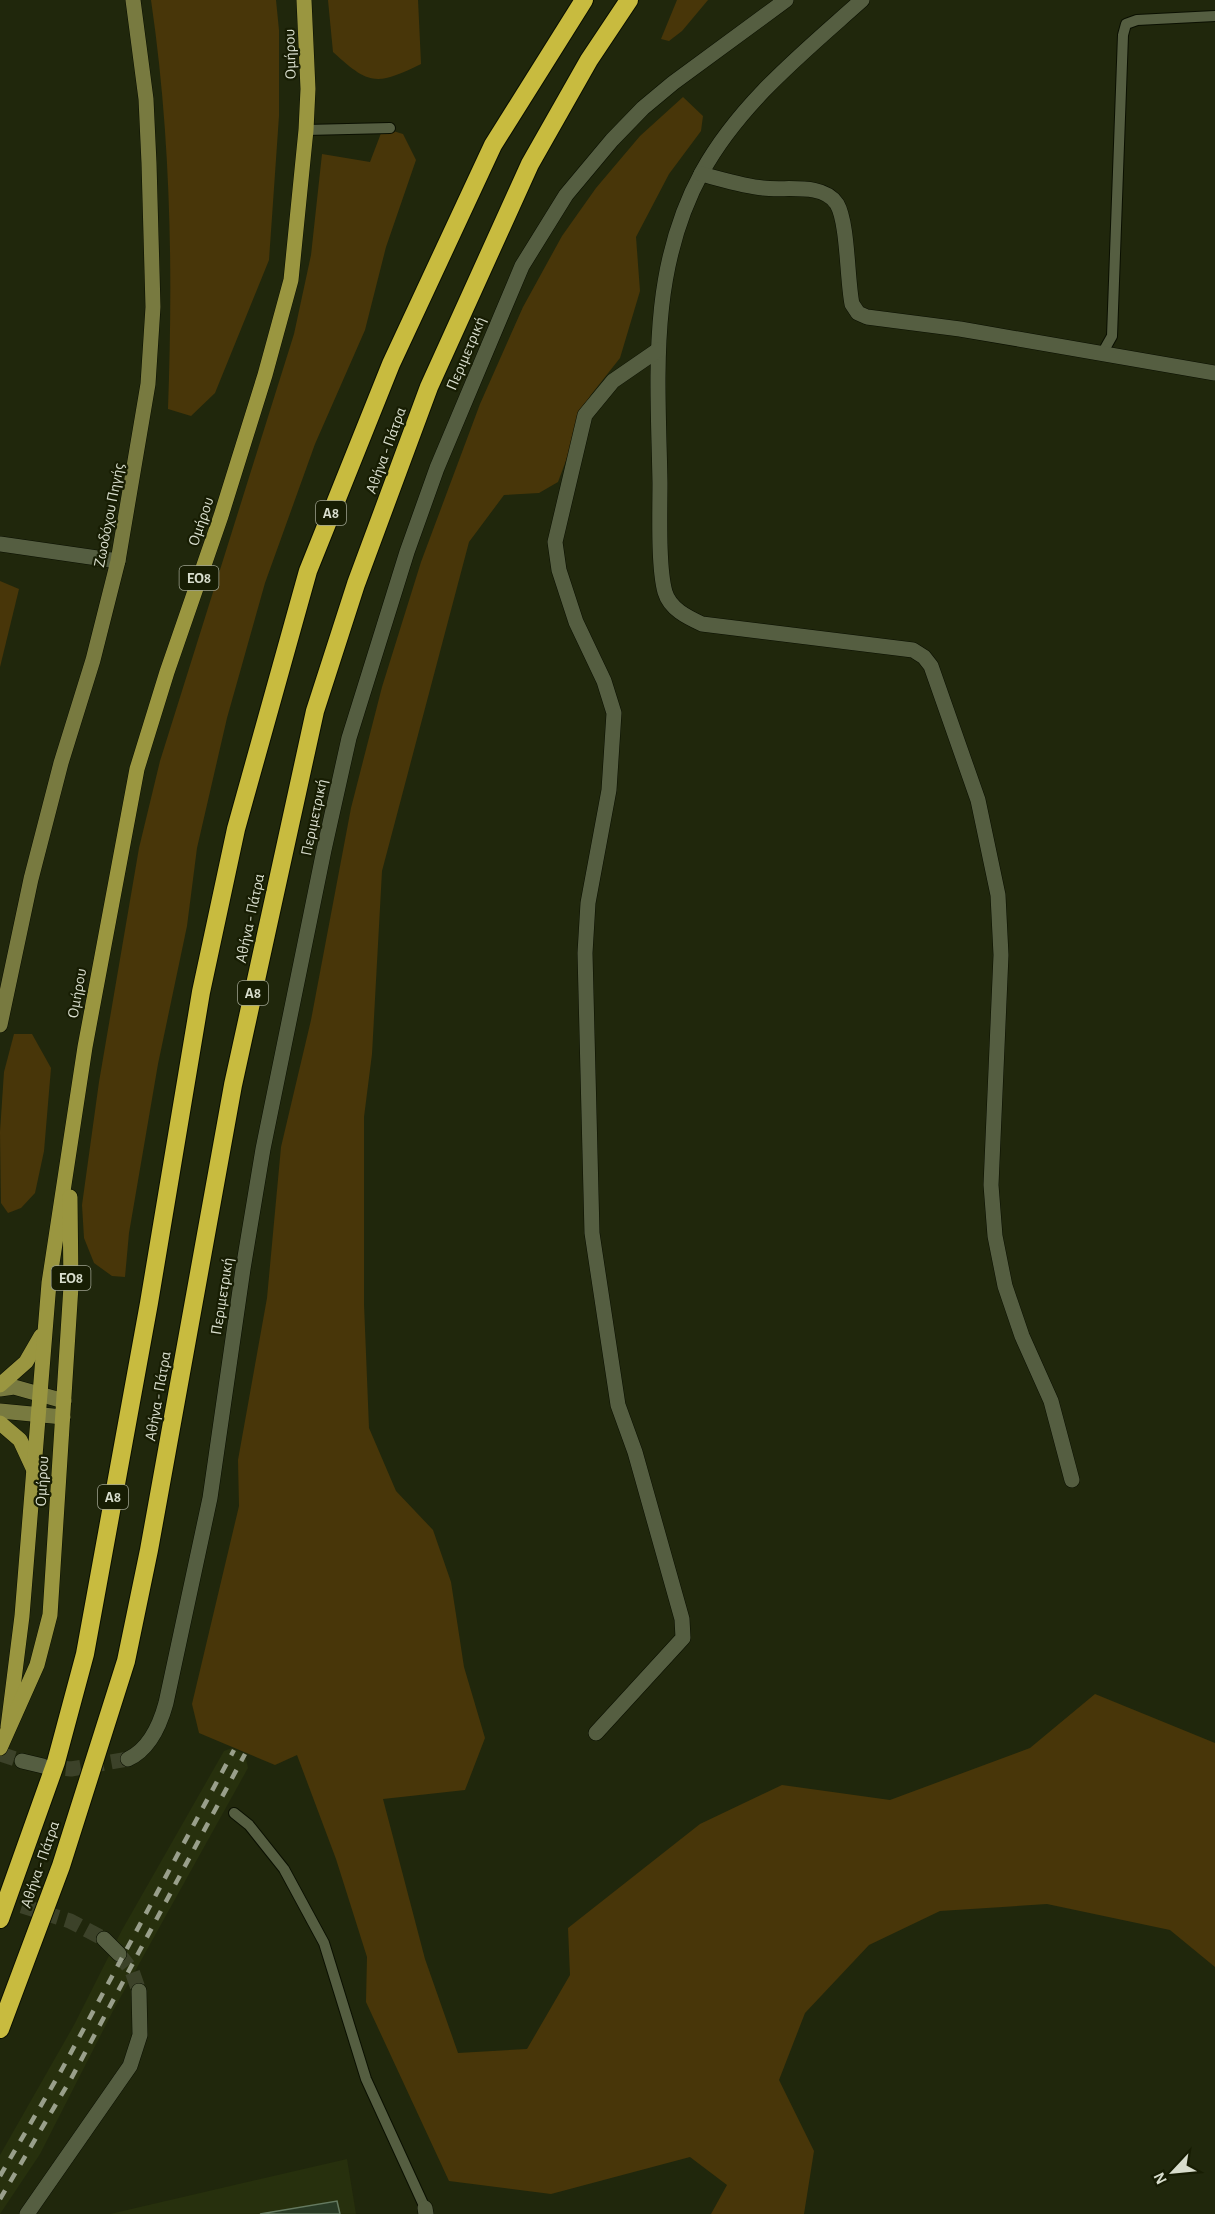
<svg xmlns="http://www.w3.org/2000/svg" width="1215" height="2214" font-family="'Alegreya Sans',sans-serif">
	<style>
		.built { fill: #27300d }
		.green { fill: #483609 }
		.building { fill: #293b25; stroke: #657a60; stroke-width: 1.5 }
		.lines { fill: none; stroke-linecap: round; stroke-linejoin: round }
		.minor-tunnel { stroke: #3c4229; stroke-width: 15; stroke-dasharray: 15 8; stroke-linecap: butt }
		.tertiary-tunnel { stroke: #3c4229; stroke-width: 15; stroke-dasharray: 15 8; stroke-linecap: butt }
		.service-casing { stroke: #0a0f00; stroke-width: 12 }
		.minor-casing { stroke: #0a0f00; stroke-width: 16 }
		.tertiary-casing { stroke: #0a0f00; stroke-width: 16 }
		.secondary-casing { stroke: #0a0f00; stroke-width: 16 }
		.primary-casing { stroke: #0a0f00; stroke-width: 16 }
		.motorway-casing { stroke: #0a0f00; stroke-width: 20 }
		.service { stroke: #555e41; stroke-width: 10 }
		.minor { stroke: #555e41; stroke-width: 15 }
		.tertiary { stroke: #555e41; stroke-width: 15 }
		.secondary { stroke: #787a40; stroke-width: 15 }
		.primary { stroke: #9a9640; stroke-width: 15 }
		.motorway { stroke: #c8bb3f; stroke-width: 18 }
		.rail { stroke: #999f8b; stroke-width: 4.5; stroke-dasharray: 10 10; stroke-linecap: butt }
		.labels { text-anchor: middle; stroke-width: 4.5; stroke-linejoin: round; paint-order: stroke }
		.shield { fill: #171d03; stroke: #9ea390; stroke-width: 1.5 }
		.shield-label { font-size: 15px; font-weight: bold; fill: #d8ddcd }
		.street-label { font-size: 16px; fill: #d8ddcd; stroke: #171d03 }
	</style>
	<rect width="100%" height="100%" fill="#20270c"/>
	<g class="built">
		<path d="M232,1748L245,1754L248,1768L114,2009L40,2154L0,2214V2155L74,2025L122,1930L224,1751Z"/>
		<path d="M347,2159L356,2214H110Z"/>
	</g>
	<g class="green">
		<path d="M151,0H276L279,30V116L269,260L215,393L191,416L168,409C173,272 171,136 151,0Z"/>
		<path d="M328,0H418L421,64C376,86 369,85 333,52Z"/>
		<path d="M677,0H708L682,31L669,41L661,39Z"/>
		<path d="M683,97L703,116L701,131L669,174L636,237L640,291L620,358L590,396L558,482L539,493L504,495L469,542L382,871L372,1054L364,1117V1304L369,1428L396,1491L433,1530L451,1582L464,1667L485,1738L465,1790L383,1799L425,1959L458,2053L527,2049L570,1975L568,1928L700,1824L782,1785L890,1800L1030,1748L1095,1694L1215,1743V1967L1170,1930L1047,1904L940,1911L869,1945L805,2013L779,2080L814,2151L804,2214H711L727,2185L690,2157L551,2194L449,2181L366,2002L367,1957L336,1859L297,1755L275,1765L199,1733L192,1704L239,1506L238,1460L267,1298L281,1147L311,1020L351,808L382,687L421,562L480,404L523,307L562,236L596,188L640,136Z"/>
		<path d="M383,128L403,134L416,160L386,247L365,330L315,444L265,583L227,718L197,848L187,926L158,1064L129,1233L125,1277L112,1276L94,1263L84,1238L82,1205L99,1082L139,848L160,761L294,334L311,255L322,154L370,162Z"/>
		<path d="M0,581L19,589L0,667Z"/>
		<path d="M14,1034H32L51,1068L44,1151L35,1193L21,1208L8,1213L1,1203L0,1132L4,1072Z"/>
	</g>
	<path class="building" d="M337,2201L340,2214H260Z"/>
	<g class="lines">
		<g class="minor-tunnel">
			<path d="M0,1899L70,1921L104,1939"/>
			<path d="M119,1954L132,1971L139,1991"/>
		</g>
		<g class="tertiary-tunnel">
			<path d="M0,1754L22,1761"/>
			<path d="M43,1766L71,1769L128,1759"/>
		</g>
		<defs>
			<g id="service">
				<path d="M306,130L390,128"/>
				<path d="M1103,352L1112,336L1123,35L1126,24L1137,20L1215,16"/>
				<path d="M234,1813L249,1825L284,1869L324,1943L366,2079L425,2208"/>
			</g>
			<g id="minor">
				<path d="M862,0C804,52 740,103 702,172C648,271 658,375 660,483C660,511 658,567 665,592C670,609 687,617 702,624L913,650L924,657L931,666L978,800L998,895L1001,955L991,1185L995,1236L1005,1286L1022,1336L1051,1401L1072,1480"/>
				<path d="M701,174C721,179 743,186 763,188C785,191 823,182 837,204C848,223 847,279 852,304L858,313L867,317L960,329L1215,373"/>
				<path d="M0,544L118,561"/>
				<path d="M596,1733L683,1638L682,1619L635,1452L618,1405L592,1233L585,953L588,903L609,790L614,713L604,681L576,622L559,570L555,542L585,415L613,381L658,350"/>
				<path d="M104,1939L119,1954"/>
				<path d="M425,2208L426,2214"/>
				<path d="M27,2214L130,2066L140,2035L139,1991"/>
			</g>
			<g id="tertiary">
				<path d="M128,1759C150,1749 160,1725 166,1703L210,1498L243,1269L263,1149L324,850L349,738L407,552L437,468L522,266L566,195L612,140L643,108L673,83L786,0"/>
				<path d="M22,1761L43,1766"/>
			</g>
			<g id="secondary">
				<path d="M0,1025L31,879L61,763L93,660L118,561L148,384L153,307L149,163L146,99L133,0"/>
				<path d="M0,1389L14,1387L64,1401"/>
				<path d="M0,1411L63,1417"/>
			</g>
			<g id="primary">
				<path d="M0,1385L26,1362L41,1336"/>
				<path d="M0,1423L20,1440L33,1468"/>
				<path d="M8,1727L22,1616L49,1283L85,1047L137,769L167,672L221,516L265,375L291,280L306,130L308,89L304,0"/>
				<path d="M0,1748L37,1665L50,1615L71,1286L70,1197"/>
			</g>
			<g id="motorway">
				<path d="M0,1919L56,1762L85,1654L149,1303L201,992L236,829L308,571L391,364L493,145L584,0"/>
				<path d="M0,2029L61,1866L126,1661L149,1550L233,1085L315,711L356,584L429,387L530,164L589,60L629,0"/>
			</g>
		</defs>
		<use href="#service" class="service-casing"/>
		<use href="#minor" class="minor-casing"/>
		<use href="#tertiary" class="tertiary-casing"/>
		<use href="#secondary" class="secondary-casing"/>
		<use href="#primary" class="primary-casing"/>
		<use href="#motorway" class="motorway-casing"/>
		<use href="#service" class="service"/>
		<use href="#minor" class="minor"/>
		<use href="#tertiary" class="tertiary"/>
		<use href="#secondary" class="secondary"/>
		<use href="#primary" class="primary"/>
		<use href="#motorway" class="motorway"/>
		<g class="rail">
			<path d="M0,2176L61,2071L234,1750"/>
			<path d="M0,2199L72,2077L245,1754"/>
		</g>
	</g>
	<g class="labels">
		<g class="shield">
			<rect x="316" y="501" width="30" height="24" rx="4.5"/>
			<rect x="179.5" y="566" width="39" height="24" rx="4.5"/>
			<rect x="238" y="981" width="30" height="24" rx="4.5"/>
			<rect x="51.5" y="1266" width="39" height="24" rx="4.5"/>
			<rect x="98" y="1485" width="30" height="24" rx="4.5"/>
		</g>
		<g class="shield-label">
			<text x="331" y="518">Α8</text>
			<text x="199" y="583">ΕΟ8</text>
			<text x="253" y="998">Α8</text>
			<text x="71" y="1283">ΕΟ8</text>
			<text x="113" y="1502">Α8</text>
		</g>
		<g class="street-label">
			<text transform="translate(289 54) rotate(-92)" y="6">Ομήρου</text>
			<text transform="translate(465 353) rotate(-67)" y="6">Περιμετρική</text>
			<text transform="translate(385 450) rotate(-70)" y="6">Αθήνα - Πάτρα</text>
			<text transform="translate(108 515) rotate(-79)" y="6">Ζωοδόχου Πηγής</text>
			<text transform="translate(200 521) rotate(-71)" y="6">Ομήρου</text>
			<text transform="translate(313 817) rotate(-78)" y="6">Περιμετρική</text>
			<text transform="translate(249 918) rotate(-78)" y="6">Αθήνα - Πάτρα</text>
			<text transform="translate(76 993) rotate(-80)" y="6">Ομήρου</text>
			<text transform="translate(221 1296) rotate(-81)" y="6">Περιμετρική</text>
			<text transform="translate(157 1396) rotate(-80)" y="6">Αθήνα - Πάτρα</text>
			<text transform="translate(41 1481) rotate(-87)" y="6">Ομήρου</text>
			<text transform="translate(39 1864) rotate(-71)" y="6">Αθήνα - Πάτρα</text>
		</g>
	</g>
	<g transform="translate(1173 2172) rotate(244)" stroke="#171d03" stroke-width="4.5" paint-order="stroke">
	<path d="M0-4.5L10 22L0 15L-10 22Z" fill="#d8ddcd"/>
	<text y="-9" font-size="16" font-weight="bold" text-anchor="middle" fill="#d8ddcd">N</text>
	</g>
</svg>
